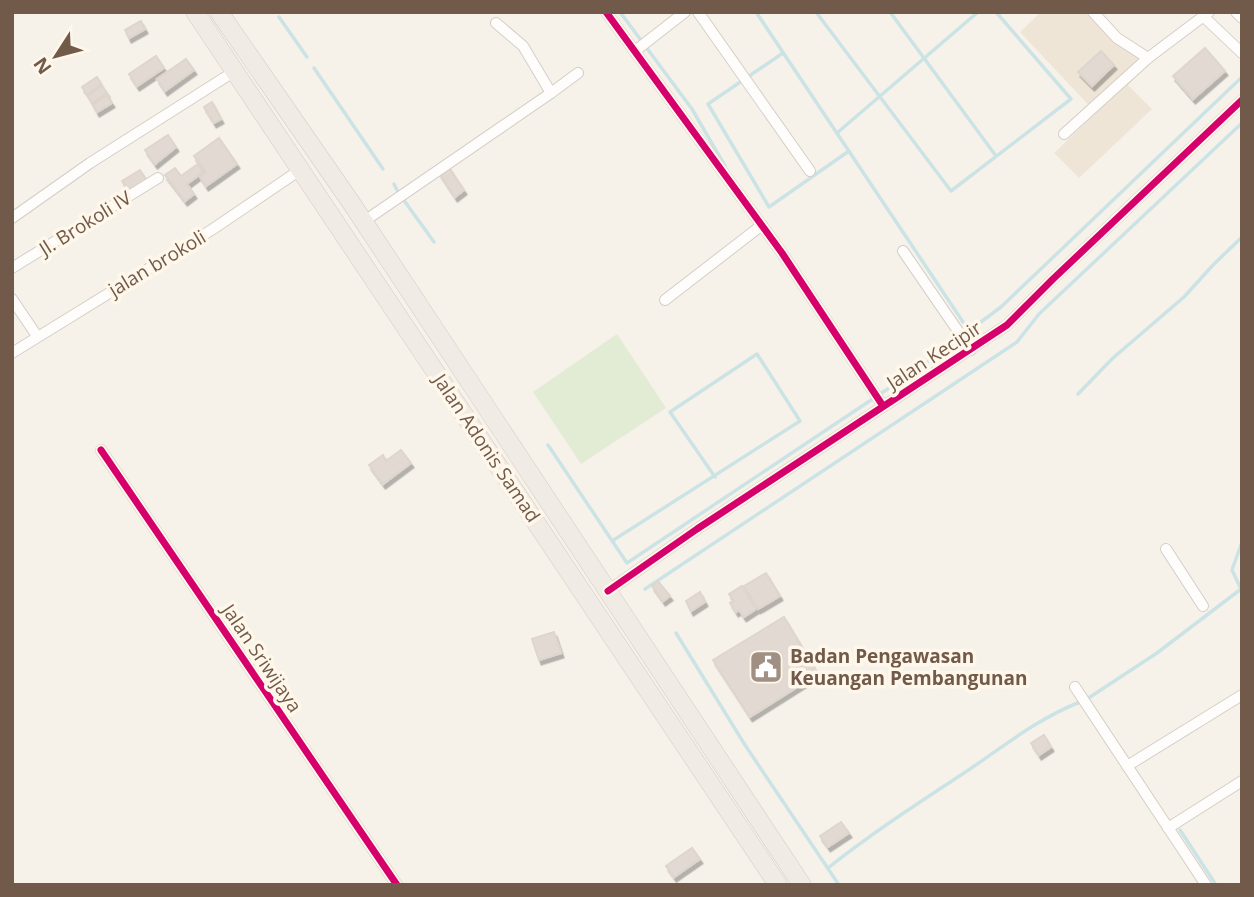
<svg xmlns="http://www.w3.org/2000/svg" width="1254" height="897" font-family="'Open Sans',sans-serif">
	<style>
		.residential { fill: #efe5d7 }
		.green { fill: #e2ecd5 }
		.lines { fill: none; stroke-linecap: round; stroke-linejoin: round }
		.stream { stroke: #cce3e5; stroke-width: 3.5 }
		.building { fill: #e2dad2; stroke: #ded5cc; stroke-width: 2; filter: url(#shadow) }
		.minor-casing { stroke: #d4cec7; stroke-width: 12 }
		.trunk-casing { stroke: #d5ccc6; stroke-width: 19 }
		.minor { stroke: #fefdfc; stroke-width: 10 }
		.trunk { stroke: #f0ebe4; stroke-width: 18 }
		.cycleway-casing { stroke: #fef7ea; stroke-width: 11 }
		.cycleway { stroke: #d6006c; stroke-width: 7 }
		.labels { text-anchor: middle; stroke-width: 7; stroke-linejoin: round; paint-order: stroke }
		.street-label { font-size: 19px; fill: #725a4b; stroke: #fef7ea }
		.poi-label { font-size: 19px; font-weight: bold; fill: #725a4b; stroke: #fef7ea; text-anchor: start }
	</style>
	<defs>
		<filter id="shadow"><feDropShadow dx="2.5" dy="4.5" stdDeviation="0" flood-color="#0004"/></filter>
	</defs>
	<rect width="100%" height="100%" fill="#f6f2ea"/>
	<path class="residential" d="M1041,12H1098L1148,65L1128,85L1152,109L1079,178L1054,153L1096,113L1020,32Z"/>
	<path class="green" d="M617,334L666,408L581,464L533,392Z"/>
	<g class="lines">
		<g class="stream">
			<path d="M620,12L692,109L725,166"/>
			<path d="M756,12L963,322"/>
			<path d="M816,12L951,191L1071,99L996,12"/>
			<path d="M890,12L996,156"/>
			<path d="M279,17L307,57"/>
			<path d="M783,53L708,104L769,207L849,151"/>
			<path d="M314,68L383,169"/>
			<path d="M837,133L978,12"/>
			<path d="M394,184L398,192"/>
			<path d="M403,199L434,242"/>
			<path d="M1078,394L1113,358L1184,297L1213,265L1242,237"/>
			<path d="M548,445L627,563L922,366L1001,307L1242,77"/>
			<path d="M612,541L800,421L757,354L670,412L715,477"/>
			<path d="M645,589L1017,342L1039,314L1242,123"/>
			<path d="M676,633L745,745L839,885"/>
			<path d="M1087,699L1157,653L1241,589L1232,570L1242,542"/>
			<path d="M1180,830L1216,885"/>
			<path d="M828,868C873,832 922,801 970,769C1005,745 1041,717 1080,702"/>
		</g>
	</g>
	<g class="building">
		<path d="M141,21L145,29L129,38L125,30Z"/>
		<path d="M1205,48L1225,71L1193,99L1173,76Z"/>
		<path d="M1101,51L1114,65L1092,86L1078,72Z"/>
		<path d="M156,56L164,68L137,86L129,74Z"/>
		<path d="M186,59L194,70L165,91L157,79Z"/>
		<path d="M97,77L101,84L87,94L82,87Z"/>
		<path d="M102,86L107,93L92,103L88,96Z"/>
		<path d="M107,95L112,103L97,112L93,105Z"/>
		<path d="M212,102L221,119L214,123L204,107Z"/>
		<path d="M168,135L176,147L155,164L145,150Z"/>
		<path d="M219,138L237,164L206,186L200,177L206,172L194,156Z"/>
		<path d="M198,164L203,172L187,184L194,194L185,201L165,175L175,168L181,176Z"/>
		<path d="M448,166L464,190L455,197L439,173Z"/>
		<path d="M140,170L147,181L129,192L122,181Z"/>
		<path d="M401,450L411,463L383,484L369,465L383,455L386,461Z"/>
		<path d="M766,573L780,596L758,609L744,586Z"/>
		<path d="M658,581L670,596L663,601L652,586Z"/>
		<path d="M742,586L756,609L744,617L739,610L736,612L730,603L734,601L729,594Z"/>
		<path d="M700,592L705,602L691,611L686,601Z"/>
		<path d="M784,617L818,674L750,717L713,660Z"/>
		<path d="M554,632L561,653L539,660L532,639Z"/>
		<path d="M1044,735L1051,747L1039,755L1031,743Z"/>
		<path d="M841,822L849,833L828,847L820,836Z"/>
		<path d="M692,848L700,859L674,877L666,866Z"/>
	</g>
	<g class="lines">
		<defs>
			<g id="minor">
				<path d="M606,12L782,253L883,406"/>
				<path d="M698,12L810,171"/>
				<path d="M1093,12L1117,38L1148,58"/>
				<path d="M1236,12L1242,18"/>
				<path d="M1204,17L1242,53"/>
				<path d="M635,51L685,12"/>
				<path d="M551,93L578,73"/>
				<path d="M1064,134L1148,58L1209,12"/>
				<path d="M12,218L90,163L235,71"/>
				<path d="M363,222L551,93L523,46L496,23"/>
				<path d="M903,251L971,350"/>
				<path d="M12,268L158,178"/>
				<path d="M12,299L37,336"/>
				<path d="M665,300L762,225"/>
				<path d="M12,353L213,229L300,170"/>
				<path d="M101,450L397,885"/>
				<path d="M1166,549L1203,606"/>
				<path d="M608,591L697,529L1007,325L1053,279L1242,100"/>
				<path d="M1075,687L1206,885"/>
				<path d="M1127,766L1242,695"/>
				<path d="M1168,828L1242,781"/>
			</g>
			<g id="trunk">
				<path d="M195,12L778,885"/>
				<path d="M219,12L352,204L802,885"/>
			</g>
		</defs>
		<use href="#minor" class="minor-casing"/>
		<use href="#trunk" class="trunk-casing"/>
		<use href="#minor" class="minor"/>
		<use href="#trunk" class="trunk"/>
		<defs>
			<g id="cycleway">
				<path d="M606,12L782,253L883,406"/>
				<path d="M101,450L397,885"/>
				<path d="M608,591L697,529L1007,325L1053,279L1242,100"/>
			</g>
		</defs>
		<use href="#cycleway" class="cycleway-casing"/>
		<use href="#cycleway" class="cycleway"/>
	</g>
	<defs>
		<symbol id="civic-square" viewBox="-11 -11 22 22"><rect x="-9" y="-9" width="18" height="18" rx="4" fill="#a08f83" stroke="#fef7ea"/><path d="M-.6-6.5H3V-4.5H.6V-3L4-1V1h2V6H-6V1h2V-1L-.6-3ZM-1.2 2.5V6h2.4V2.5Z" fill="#fff"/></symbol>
	</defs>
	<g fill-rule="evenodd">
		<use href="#civic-square" x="747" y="648" width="38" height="38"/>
	</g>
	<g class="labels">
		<g class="street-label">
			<text transform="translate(85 223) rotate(-32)" y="7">Jl. Brokoli IV</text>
			<text transform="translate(157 263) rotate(-31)" y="7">jalan brokoli</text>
			<text transform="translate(934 355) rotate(-33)" y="7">Jalan Kecipir</text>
			<text transform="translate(487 448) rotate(56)" y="7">Jalan Adonis Samad</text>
			<text transform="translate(262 658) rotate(56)" y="7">Jalan Sriwijaya</text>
		</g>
		<g class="poi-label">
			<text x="790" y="663">Badan Pengawasan<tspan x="790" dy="22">Keuangan Pembangunan</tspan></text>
		</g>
	</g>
	<rect width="1254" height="897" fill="none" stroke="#725a4b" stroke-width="28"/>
	<g transform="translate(56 56) rotate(234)" stroke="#fef7ea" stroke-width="5" paint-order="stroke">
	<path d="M0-5L12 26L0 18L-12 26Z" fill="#725a4b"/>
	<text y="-10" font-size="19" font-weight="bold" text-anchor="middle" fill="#725a4b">N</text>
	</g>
</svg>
